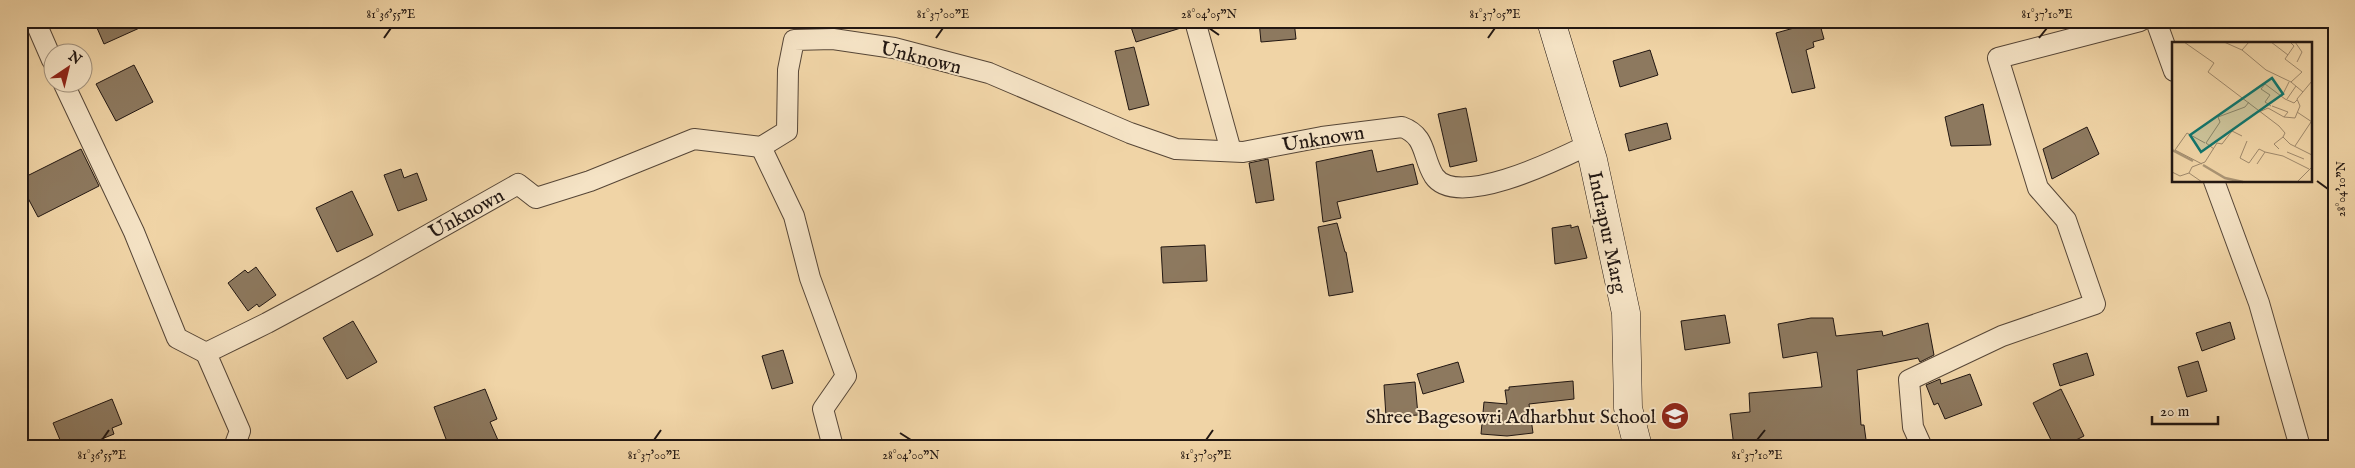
<svg xmlns="http://www.w3.org/2000/svg" width="2355" height="468" font-family="'IM FELL English',serif">
	<style>
		.building { fill: #8d795f; stroke: #221712 }
		.lines { fill: none; stroke-linecap: round; stroke-linejoin: round }
		.street-casing { stroke: #564637; stroke-width: 22 }
		.secondary-casing { stroke: #221712; stroke-width: 29 }
		.street { stroke: #f5e3c5; stroke-width: 20 }
		.secondary { stroke: #f5e3c5; stroke-width: 28 }
		.ticks { fill: none; stroke: #221712; stroke-width: 2 }
		.labels { text-anchor: middle; stroke-width: 4; stroke-linejoin: round; paint-order: stroke }
		.street-label { font-size: 20px; fill: #221712; stroke: #f5e3c5 }
		.poi-label { font-size: 20px; fill: #221712; stroke: #f5e3c5; text-anchor: end }
		.inset-river { fill: none; stroke: #aa9474; stroke-width: 2.5 }
		.inset-road { fill: none; stroke: #9e886b; stroke-width: 1 }
		.view { fill: #0f766e; fill-opacity: 0.15; stroke: #0f766e; stroke-width: 2.5 }
		.inset-edge { fill: none; stroke: #221712; stroke-width: 2.5 }
		.neatline { fill: none; stroke: #221712; stroke-width: 2 }
		.ticks-label { font-size: 12px; text-anchor: middle; fill: #221712 }
	</style>
	<rect width="100%" height="100%" fill="#f0d4a6"/>
	<filter id="stains"><feTurbulence type="fractalNoise" baseFrequency=".004" numOctaves="4"/><feColorMatrix values="0 0 0 0 .2 0 0 0 0 .09 0 0 0 0 .02 0 0 0 .5 -.17"/></filter>
	<radialGradient id="worn" r=".72"><stop offset=".6" stop-color="#630" stop-opacity="0"/><stop offset="1" stop-color="#630" stop-opacity=".3"/></radialGradient>
	<g class="building">
		<path d="M94,21H155L104,44Z"/>
		<path d="M1129,21H1183L1184,27L1136,42Z"/>
		<path d="M1259,21H1294L1296,39L1261,42Z"/>
		<path d="M1819,21L1824,39L1813,42L1814,47L1806,50L1815,88L1792,93L1776,33Z"/>
		<path d="M1134,47L1149,105L1129,110L1115,51Z"/>
		<path d="M1650,50L1658,75L1620,87L1613,61Z"/>
		<path d="M134,65L153,102L116,121L96,84Z"/>
		<path d="M1983,104L1991,145L1951,146L1945,117Z"/>
		<path d="M1466,108L1477,161L1450,167L1438,114Z"/>
		<path d="M1667,123L1671,139L1629,151L1625,134Z"/>
		<path d="M2087,127L2099,154L2052,179L2043,149Z"/>
		<path d="M81,149L99,186L38,217L21,185V179Z"/>
		<path d="M1372,150L1377,172L1413,164L1418,184L1337,202L1341,218L1323,222L1316,162Z"/>
		<path d="M1268,159L1274,200L1256,203L1249,163Z"/>
		<path d="M401,169L404,178L417,173L427,200L398,211L384,175Z"/>
		<path d="M352,191L373,235L337,252L316,208Z"/>
		<path d="M1337,223L1345,252H1346L1353,292L1329,296L1318,227Z"/>
		<path d="M1571,225V228L1578,226L1587,258L1555,264L1552,228Z"/>
		<path d="M1205,245L1207,281L1163,283L1161,247Z"/>
		<path d="M256,267L276,295L259,307L257,304L248,311L228,283L245,270L248,273Z"/>
		<path d="M1725,315L1730,343L1685,350L1681,321Z"/>
		<path d="M1811,318H1833L1836,336L1882,331L1883,336L1928,323L1934,355L1920,362L1918,358L1857,370L1861,425H1864L1867,447H1734L1730,414L1750,412L1749,393L1822,387L1817,352L1783,358L1778,324Z"/>
		<path d="M353,321L377,362L347,379L323,338Z"/>
		<path d="M2230,322L2235,339L2202,351L2196,333Z"/>
		<path d="M783,350L793,383L772,389L762,356Z"/>
		<path d="M2087,353L2094,375L2060,386L2053,364Z"/>
		<path d="M2198,361L2207,391L2187,397L2178,367Z"/>
		<path d="M1458,362L1464,382L1423,394L1417,374Z"/>
		<path d="M1970,374L1982,405L1945,419L1938,403L1934,405L1926,385L1940,379L1941,384Z"/>
		<path d="M1573,381L1574,399L1529,404L1533,433L1507,436L1481,434L1484,402L1507,404L1505,390H1509V387Z"/>
		<path d="M1415,382L1418,415L1386,417L1384,385Z"/>
		<path d="M485,389L497,419L490,422L501,447H449L434,407Z"/>
		<path d="M2061,389L2084,436L2064,446L2061,440L2053,444L2033,403Z"/>
		<path d="M112,399L122,424L112,428L114,434L82,447H63L53,423Z"/>
	</g>
	<g class="lines">
		<defs>
			<g id="street">
				<path d="M35,21L52,60"/>
				<path d="M1195,21L1231,151"/>
				<path d="M2156,21L2174,71"/>
				<path d="M63,82L134,232L177,338L206,353"/>
				<path d="M761,147L794,216L810,278L846,376L823,409L833,447"/>
				<path d="M2214,181L2259,303L2300,447"/>
				<path d="M234,447L240,431L206,353L267,323L373,266L518,184L536,198L590,181L694,139L761,147L787,131L788,70L794,40L833,39L894,48L989,73L1130,133L1176,149L1243,152L1322,137L1402,127C1427,136 1422,157 1434,176C1457,210 1559,159 1588,145"/>
				<path d="M1922,447L1913,427L1909,380L2002,336L2095,304L2066,220L2038,188L1998,58L2140,21"/>
			</g>
			<path id="secondary" d="M1551,21L1593,160L1626,313L1628,408L1638,447"/>
		</defs>
		<use href="#street" class="street-casing"/>
		<use href="#secondary" class="secondary-casing"/>
		<use href="#street" class="street"/>
		<use href="#secondary" class="secondary"/>
	</g>
	<path class="ticks" d="M1209,28L1219,35M384,38L391,28M936,38L943,28M1488,38L1495,28M2039,38L2047,28M2317,181L2328,189M900,433L911,440M102,440L109,430M654,440L661,430M1206,440L1213,430M1757,440L1765,430"/>
	<defs>
		<symbol id="school-disc" viewBox="-11 -11 22 22"><circle r="9.5" fill="#8f2418" stroke="#f5e3c5"/><path d="M0-5L7-2L0 1L-7-2ZM-4 1L0 2.5L4 1V4Q0 6-4 4Z" fill="#fff"/></symbol>
	</defs>
	<g fill-rule="evenodd">
		<use href="#school-disc" x="1659" y="400" width="32" height="32"/>
	</g>
	<g class="labels">
		<g class="street-label">
			<text transform="translate(921 57) rotate(14)" y="7">Unknown</text>
			<text transform="translate(1323 138) rotate(-9)" y="7">Unknown</text>
			<text transform="translate(466 213) rotate(-29)" y="7">Unknown</text>
			<text transform="translate(1608 232) rotate(78)" y="7">Indrapur Marg</text>
		</g>
		<g class="poi-label">
			<text x="1656" y="423">Shree Bagesowri Adharbhut School</text>
		</g>
	</g>
	<g transform="translate(2172 42)">
		<rect width="140" height="140" fill="#f0d4a6"/>
		<path class="inset-river" d="M0,108L21,119M31,123L53,136L71,140"/>
		<path class="inset-road" d="M12,0L42,21L36,30L107,84L113,91L111,95L118,102L140,113M52,0L70,8L77,0M99,0L116,13M118,0L122,4L113,17L130,30L119,40L131,50M123,0L130,10L125,20M70,8L94,28L119,40M110,54L117,40M115,57L124,44M99,64L93,60L98,53L89,47L93,42L113,57L122,61L125,58M100,64L116,70L112,75M87,70L96,66L112,75L123,76L128,64L125,57L140,39M125,70L140,80M75,99L68,116L77,121L87,107L93,110M123,104L139,80M42,107L34,101L48,80L46,75L73,65L77,60M107,107L102,102L111,95M115,110L132,117M30,122L3,108L15,91L33,101M85,122L93,110L111,114L137,127M0,130L8,134L17,131L30,140M17,131L20,125L33,120L45,101L50,102L60,89L70,94M125,140L140,125"/>
		<path class="view" d="M100,36L111,52L29,110L18,93Z"/>
		<rect width="140" height="140" class="inset-edge"/>
	</g>
	<rect width="2355" height="468" fill="none" stroke="#f0d4a6" stroke-width="55"/>
	<g transform="translate(68 68) rotate(35)"><circle r="24" fill="#f5e3c5" stroke="#a1917d"/>
	<path d="M0-4L9 19L0 12L-9 19Z" fill="#8f2418"/>
	<text y="-8" font-size="14" font-weight="bold" text-anchor="middle" fill="#221712">N</text>
	</g>
	<path d="M2152 416v8h66v-8" fill="none" stroke="#221712" stroke-width="2.5"/>
	<text x="2160" y="416" font-size="15" fill="#221712" stroke="#f5e3c5" stroke-width="4" paint-order="stroke">20 m</text>
	<rect x="28" y="28" width="2300" height="412" class="neatline"/>
	<g class="ticks-label">
		<text x="391" y="18">81°36'55"E</text>
		<text x="943" y="18">81°37'00"E</text>
		<text x="1209" y="18">28°04'05"N</text>
		<text x="1495" y="18">81°37'05"E</text>
		<text x="2047" y="18">81°37'10"E</text>
		<text transform="translate(2341 189) rotate(-90)" y="4">28°04'10"N</text>
		<text x="102" y="459">81°36'55"E</text>
		<text x="654" y="459">81°37'00"E</text>
		<text x="911" y="459">28°04'00"N</text>
		<text x="1206" y="459">81°37'05"E</text>
		<text x="1757" y="459">81°37'10"E</text>
	</g>
	<rect width="100%" height="100%" filter="url(#stains)"/>
	<rect width="100%" height="100%" fill="url(#worn)"/>
</svg>
